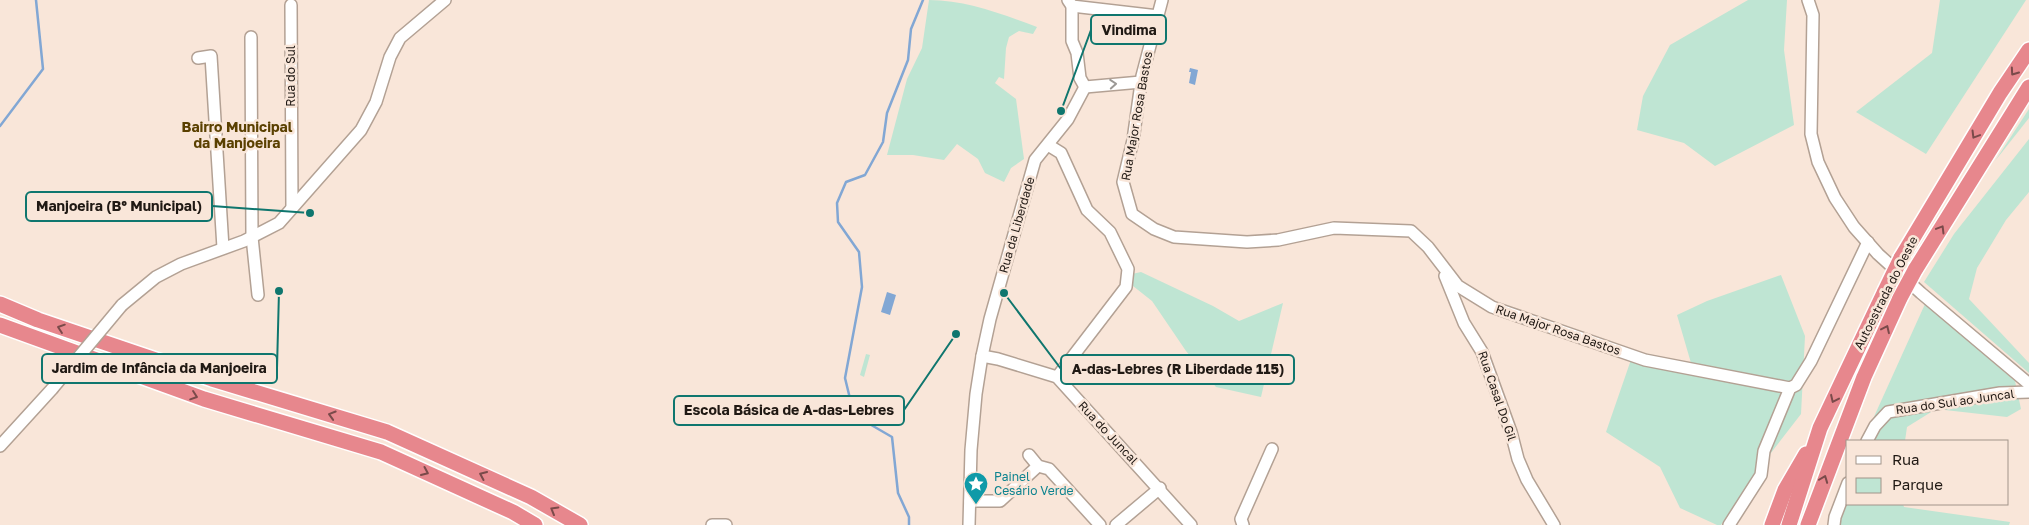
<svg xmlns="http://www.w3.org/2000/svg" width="2029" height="525" font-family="'Golos Text',sans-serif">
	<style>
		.green { fill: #bfe5d3 }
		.water { fill: #82a7d4 }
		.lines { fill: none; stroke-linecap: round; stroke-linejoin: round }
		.stream { stroke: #82a7d4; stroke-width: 2.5 }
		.minor-casing { stroke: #b3a194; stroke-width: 14 }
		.highway-casing { stroke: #fff; stroke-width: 18 }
		.minor { stroke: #fff; stroke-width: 11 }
		.highway { stroke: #e7878d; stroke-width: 15 }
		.minor-bridge-casing { stroke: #b3a194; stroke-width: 14; stroke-linecap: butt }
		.highway-bridge-casing { stroke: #fff; stroke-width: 18; stroke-linecap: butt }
		.minor-bridge { stroke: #fff; stroke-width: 11 }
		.highway-bridge { stroke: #e7878d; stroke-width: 15 }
		.oneway { stroke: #7a4a4a }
		.oneway2 { stroke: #9b9895 }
		.labels { text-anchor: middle; stroke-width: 5; stroke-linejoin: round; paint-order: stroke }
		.street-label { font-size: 12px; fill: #201914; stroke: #f9e6d9 }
		.culture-label { font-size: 12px; fill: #0d838f; stroke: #f9e6d9; text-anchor: start }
		.neighbourhood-label { font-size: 14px; font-weight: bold; fill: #5a4000; stroke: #f9e6d9 }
		.leader { fill: none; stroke: #0f766e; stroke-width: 2 }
		.callout-dot { fill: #0f766e; stroke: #f9e6d9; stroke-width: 2 }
		.callout { fill: #f9e6d9; stroke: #0f766e; stroke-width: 2 }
		.callout-label { font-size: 14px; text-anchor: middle; font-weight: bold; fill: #201914 }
	</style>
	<rect width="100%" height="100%" fill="#f9e6d9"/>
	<g class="green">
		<path d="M929,0C966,0 1002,14 1037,27L1033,34L1019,31L1009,37L1006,48L1004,79L999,77L995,83L1016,99L1024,159L1011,168L1004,182L985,173L978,159L957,144L944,160L913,155H887L907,79L922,48Z"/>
		<path d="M1748,0H1787L1784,50L1794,125L1715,166L1684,143L1637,130L1643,96L1670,45Z"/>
		<path d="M1940,0H2026L1926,154L1856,112L1932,53Z"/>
		<path d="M2029,109V118L1995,161Z"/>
		<path d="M2029,139V192L2006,220L1977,268L1969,299L2029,363V373L1924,282L1954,234Z"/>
		<path d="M1141,272L1213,306L1239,321L1283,303L1261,397L1216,387L1186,351L1152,301L1133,286L1132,274Z"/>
		<path d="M1781,275L1805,336L1801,414L1757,471L1721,525H1717L1680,508L1660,467L1606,432L1634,351L1691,363L1677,315L1707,301Z"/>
		<path d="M1925,304L2015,381L2021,409L2007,417L1936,409L1907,427L1905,441H1863Z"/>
		<path d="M866,354L870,355L864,377L860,375Z"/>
		<path d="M1848,475V504H1903L1904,507L2010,522L2009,525H1832L1834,507Z"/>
	</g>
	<g class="water">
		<path d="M1190,68L1198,70L1195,85L1189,83L1191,72H1189Z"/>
		<path d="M887,292L896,295L890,315L881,312Z"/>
	</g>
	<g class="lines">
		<g class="stream">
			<path d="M0,126L43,69L36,0"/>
			<path d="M909,525V517L898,493L892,437L854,415L845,378L862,287L859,252L838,222L837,203L846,182L865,175L883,142L887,113L908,60L911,29L923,0"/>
		</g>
		<defs>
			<g id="minor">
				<path d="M1068,0L1072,6V41L1077,53L1080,78L1085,87"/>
				<path d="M1162,0L1142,76L1133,140L1123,182L1132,214L1154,229L1174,237L1247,242L1278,240L1334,228L1411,231L1428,247L1458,286L1492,307L1645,360L1790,388"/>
				<path d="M1808,0L1813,15L1811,134L1818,162L1835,198L1854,227L1878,254L1921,293L2029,384"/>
				<path d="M291,5L292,208"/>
				<path d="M1072,6L1158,16"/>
				<path d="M251,37L252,237L258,295"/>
				<path d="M198,58L211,56L223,248"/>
				<path d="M1085,87L1141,82"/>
				<path d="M1048,145L1061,153L1087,210L1110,232L1128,269L1126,287L1057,377"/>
				<path d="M1445,276L1464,323L1482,352L1511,432L1518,459L1527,480L1554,525"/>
				<path d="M122,305L156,277L181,264L244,241L279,223L361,130L376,102L390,57L400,38L445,0"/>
				<path d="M982,356L998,359L1057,377L1191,525"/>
				<path d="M1867,441L1875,426L1888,412L2000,393L2029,392"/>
				<path d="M0,446L52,389"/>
				<path d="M1029,455L1038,466L1049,469L1100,525"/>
				<path d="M970,501H1000L1038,466"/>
				<path d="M712,525H726"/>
				<path d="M969,525L971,450L976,394L982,356L990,319L1035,160L1068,119L1085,87"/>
				<path d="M1116,525L1160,488"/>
				<path d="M1243,525L1241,519L1272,449"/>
				<path d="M1729,525L1761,475L1764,451L1790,388L1796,385L1811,361L1868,242"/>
				<path d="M1834,525L1835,517L1848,483"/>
			</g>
			<g id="highway">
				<path d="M1901,258L2000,93L2029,50"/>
				<path d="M1915,270L2029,87"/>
				<path d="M0,304L38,320L212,379L387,432L531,497L580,525"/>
				<path d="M0,325L204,399L381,452L513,512L535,525"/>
				<path d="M1772,525L1785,490L1806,454"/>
				<path d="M1789,525L1820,428L1885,291"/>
				<path d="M1808,525L1864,377L1900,298"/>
			</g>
		</defs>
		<use href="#minor" class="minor-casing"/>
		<use href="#highway" class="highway-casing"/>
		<use href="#minor" class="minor"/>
		<use href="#highway" class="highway"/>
		<defs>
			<path id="minor-bridge" d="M52,389L122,305"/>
			<g id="highway-bridge">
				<path d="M1885,291L1901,258"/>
				<path d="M1900,298L1915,270"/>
			</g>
		</defs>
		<use href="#minor-bridge" class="minor-bridge-casing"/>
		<use href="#highway-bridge" class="highway-bridge-casing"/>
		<use href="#minor-bridge" class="minor-bridge"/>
		<use href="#highway-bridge" class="highway-bridge"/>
	</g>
	<defs><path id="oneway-chevron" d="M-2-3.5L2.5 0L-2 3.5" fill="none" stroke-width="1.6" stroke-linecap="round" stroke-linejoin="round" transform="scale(1.25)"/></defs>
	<g class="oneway">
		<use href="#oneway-chevron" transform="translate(2014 72) rotate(125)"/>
		<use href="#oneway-chevron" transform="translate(1975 135) rotate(121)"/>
		<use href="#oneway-chevron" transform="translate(1941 229) rotate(-59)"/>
		<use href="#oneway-chevron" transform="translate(61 328) rotate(-161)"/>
		<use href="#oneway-chevron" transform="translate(1886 329) rotate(-65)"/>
		<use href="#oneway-chevron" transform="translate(194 396) rotate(19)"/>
		<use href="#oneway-chevron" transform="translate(1834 399) rotate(115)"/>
		<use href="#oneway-chevron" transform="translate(332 415) rotate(-163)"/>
		<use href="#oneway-chevron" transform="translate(425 472) rotate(24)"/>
		<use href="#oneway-chevron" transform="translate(483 475) rotate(-156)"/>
		<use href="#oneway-chevron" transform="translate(1824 479) rotate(-69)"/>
		<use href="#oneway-chevron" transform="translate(554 510) rotate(-150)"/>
	</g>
	<use class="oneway2" href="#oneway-chevron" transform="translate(1113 84) rotate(-4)"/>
	<defs>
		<symbol id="sight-pin" viewBox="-11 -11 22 30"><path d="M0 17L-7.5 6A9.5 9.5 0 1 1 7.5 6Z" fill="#0f9aa8" stroke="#f9e6d9"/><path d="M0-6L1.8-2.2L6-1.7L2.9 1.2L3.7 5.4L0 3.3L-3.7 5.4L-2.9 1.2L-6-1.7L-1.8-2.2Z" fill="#fff"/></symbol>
	</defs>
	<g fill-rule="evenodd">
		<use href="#sight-pin" x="962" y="470" width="28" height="38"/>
	</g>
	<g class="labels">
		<g class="street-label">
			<text transform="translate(291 76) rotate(-90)" y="4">Rua do Sul</text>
			<text transform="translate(1137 116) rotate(-80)" y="4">Rua Major Rosa Bastos</text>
			<text transform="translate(1017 225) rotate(-74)" y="4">Rua da Liberdade</text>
			<text transform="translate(1886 293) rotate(-63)" y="4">Autoestrada do Oeste</text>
			<text transform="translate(1558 330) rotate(19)" y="4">Rua Major Rosa Bastos</text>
			<text transform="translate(1497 396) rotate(71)" y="4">Rua Casal Do Gil</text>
			<text transform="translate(1955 402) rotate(-8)" y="4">Rua do Sul ao Juncal</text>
			<text transform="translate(1108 433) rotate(47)" y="4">Rua do Juncal</text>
		</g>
		<g class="culture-label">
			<text x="994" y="481">Painel<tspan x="994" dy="14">Cesário Verde</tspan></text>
		</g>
		<g class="neighbourhood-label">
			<text x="237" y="132">Bairro Municipal<tspan x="237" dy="16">da Manjoeira</tspan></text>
		</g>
	</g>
	<path class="leader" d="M1061 111L1091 30M310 213L212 206M279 291L277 368M1004 293L1061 369M956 334L904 410"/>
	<g class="callout-dot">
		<circle cx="1061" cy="111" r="5"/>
		<circle cx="310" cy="213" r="5"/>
		<circle cx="279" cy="291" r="5"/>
		<circle cx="1004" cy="293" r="5"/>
		<circle cx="956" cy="334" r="5"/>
	</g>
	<g class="callout">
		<rect x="1091" y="15" width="75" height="29" rx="5"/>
		<rect x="26" y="192" width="186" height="29" rx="5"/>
		<rect x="42" y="354" width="235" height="29" rx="5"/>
		<rect x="1061" y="355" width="233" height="29" rx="5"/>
		<rect x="674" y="396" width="230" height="29" rx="5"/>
	</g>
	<g class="callout-label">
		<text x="1129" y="35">Vindima</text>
		<text x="119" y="211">Manjoeira (Bº Municipal)</text>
		<text x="159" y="373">Jardim de Infância da Manjoeira</text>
		<text x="1178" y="374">A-das-Lebres (R Liberdade 115)</text>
		<text x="789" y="415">Escola Básica de A-das-Lebres</text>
	</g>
	<rect x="1846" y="440" width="162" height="65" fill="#f9e6d9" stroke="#a2948a"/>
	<rect x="1856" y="456" width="25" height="8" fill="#ffffff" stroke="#a2948a"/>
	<text x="1892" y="465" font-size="15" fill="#201914">Rua</text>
	<rect x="1856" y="478" width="25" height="15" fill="#bfe5d3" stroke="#a2948a"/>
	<text x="1892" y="490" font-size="15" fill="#201914">Parque</text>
</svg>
